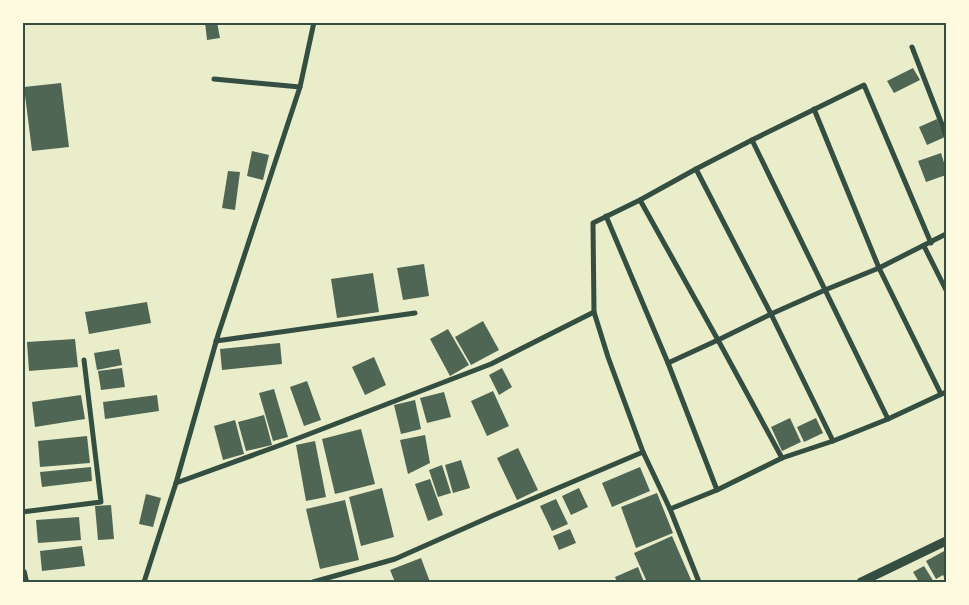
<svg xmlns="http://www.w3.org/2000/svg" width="969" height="605" font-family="'Open Sans',sans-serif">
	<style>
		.building { fill: #4f6655 }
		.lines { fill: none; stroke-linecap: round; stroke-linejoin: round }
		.minor { stroke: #344e41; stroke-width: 5 }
		.tertiary { stroke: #344e41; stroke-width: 9 }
		.secondary { stroke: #344e41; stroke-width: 10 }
		.neatline { fill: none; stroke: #344e41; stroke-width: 2 }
	</style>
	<rect width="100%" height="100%" fill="#e9edc9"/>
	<g class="building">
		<path d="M205,22H217L220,38L207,40Z"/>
		<path d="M913,68L920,80L894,93L887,81Z"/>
		<path d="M61,83L69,147L32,151L24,87Z"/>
		<path d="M937,119L945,137L927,145L919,127Z"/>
		<path d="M252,151L269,155L263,180L247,176Z"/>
		<path d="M941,153L946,169V175L926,182L918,161Z"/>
		<path d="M228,171L240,172L235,210L222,208Z"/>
		<path d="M424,264L429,296L403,300L397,268Z"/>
		<path d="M373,273L379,312L337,318L331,279Z"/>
		<path d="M147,302L151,323L89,334L85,312Z"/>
		<path d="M483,321L499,350L471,365L455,337Z"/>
		<path d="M448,329L469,365L450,376L430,339Z"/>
		<path d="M75,339L78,367L29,371L27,342Z"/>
		<path d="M280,343L282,364L222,370L220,349Z"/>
		<path d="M119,349L122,365L97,370L94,353Z"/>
		<path d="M374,357L386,385L365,395L352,367Z"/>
		<path d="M122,368L125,387L101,390L98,371Z"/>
		<path d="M502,368L512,387L499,395L489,375Z"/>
		<path d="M307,381L321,420L304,426L290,387Z"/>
		<path d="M274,389L288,437L273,441L259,393Z"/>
		<path d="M493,391L509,426L487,436L471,401Z"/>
		<path d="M444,392L451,417L427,423L420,398Z"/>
		<path d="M81,395L85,419L35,427L32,402Z"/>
		<path d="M157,395L159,411L105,419L103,402Z"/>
		<path d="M415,400L421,429L401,434L394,405Z"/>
		<path d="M264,415L272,445L246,451L238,422Z"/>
		<path d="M790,418L801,442L782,451L771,427Z"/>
		<path d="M816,418L823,433L804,442L797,427Z"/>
		<path d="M235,420L244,454L223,460L214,426Z"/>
		<path d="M361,429L375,484L335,494L322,439Z"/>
		<path d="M425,435L430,463L408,474L400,440Z"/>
		<path d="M87,436L90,463L40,467L38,441Z"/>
		<path d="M315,441L326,497L306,501L296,445Z"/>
		<path d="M518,448L538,490L517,500L497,458Z"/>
		<path d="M461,460L470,488L453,493L445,465Z"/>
		<path d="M442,465L451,493L438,497L429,470Z"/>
		<path d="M91,467L92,481L42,487L40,472Z"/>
		<path d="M640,467L650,491L612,507L602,483Z"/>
		<path d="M430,479L443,515L428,521L415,484Z"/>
		<path d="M382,488L394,537L361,546L349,497Z"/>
		<path d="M579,488L588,507L571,515L562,496Z"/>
		<path d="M657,493L673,533L636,548L621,507Z"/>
		<path d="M146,494L161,498L153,527L139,524Z"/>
		<path d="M556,499L568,524L552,531L540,506Z"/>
		<path d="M345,500L359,560L320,569L306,509Z"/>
		<path d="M111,505L114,539L98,540L95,506Z"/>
		<path d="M79,517L81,540L38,543L36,520Z"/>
		<path d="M570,529L576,543L559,550L553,536Z"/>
		<path d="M672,536L692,582H647L634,553Z"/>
		<path d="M82,546L85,566L42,571L40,551Z"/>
		<path d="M946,550V581L943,575L936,579L926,561Z"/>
		<path d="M421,558L430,582H395L390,570Z"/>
		<path d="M924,566L934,582H919L913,572Z"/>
		<path d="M638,567L644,582H617L615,577Z"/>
	</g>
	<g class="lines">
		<g class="minor">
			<path d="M912,47L946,135"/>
			<path d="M214,79L300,87"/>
			<path d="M814,109L879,268L941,394"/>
			<path d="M752,140L888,419"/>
			<path d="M696,169L771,314L833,441"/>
			<path d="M640,200L718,340L782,458"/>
			<path d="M606,216L668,363L717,490"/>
			<path d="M924,246L946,290"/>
			<path d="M216,341L415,313"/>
			<path d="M668,363L718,340L771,314L825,290L879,268L946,234"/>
			<path d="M176,483L278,446L491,364L594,312"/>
			<path d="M670,509L717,490L782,458L833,441L888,419L946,392"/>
			<path d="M22,512L101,502L84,360"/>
			<path d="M144,582L176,483L218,335L300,87L314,22"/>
			<path d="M313,582L395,559L492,516L643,452"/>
			<path d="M699,582L670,509L643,452L608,357L594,312L593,223L640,200L696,169L752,140L864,85L931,243"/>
		</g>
		<path class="tertiary" d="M861,582L946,541"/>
		<path class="secondary" d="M22,573L24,582"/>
	</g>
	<rect width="969" height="605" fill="none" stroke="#fefae0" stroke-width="48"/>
	<rect x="24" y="24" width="921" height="557" class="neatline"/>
</svg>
